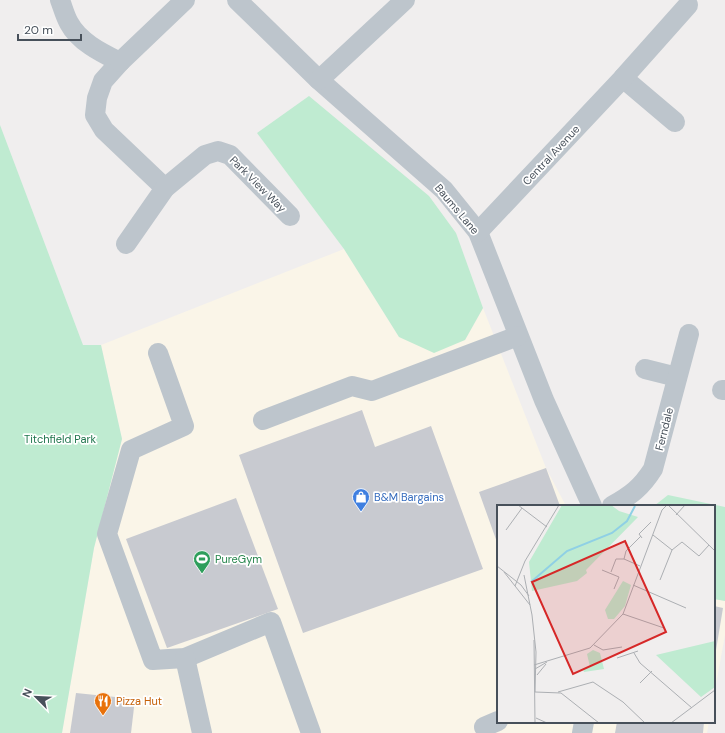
<svg xmlns="http://www.w3.org/2000/svg" width="725" height="733" font-family="'DM Sans',sans-serif">
  <rect width="100%" height="100%" fill="#f0eeee"/>
  <g fill="#faf5e8">
    <polygon points="344,249 399,337 465,340 483,308 546,468 566,506 498,506 498,722 709,722 707,733 62,733 94,548 122,439 101,345"/>
    <polygon points="714,599 725,601 725,635 714,695"/>
  </g>
  <g fill="#bfebd1">
    <polygon points="309,96 429,196 456,233 483,308 465,340 434,353 399,337 344,249 257,133"/>
    <polygon points="0,125 83,345 101,345 122,439 94,548 62,733 0,733"/>
    <polygon points="668,495 725,507 725,601 714,599 714,506 654,506"/>
  </g>
  <g fill="#c8cad0">
    <polygon points="362,410 375,447 431,426 483,569 303,633 239,455"/>
    <polygon points="546,468 560,506 498,506 498,545 479,492"/>
    <polygon points="236,498 278,609 167,648 126,539"/>
    <polygon points="714,606 723,608 715,656 714,656"/>
    <polygon points="76,693 135,699 131,733 70,733"/>
    <polygon points="617,722 704,722 703,733 615,733"/>
  </g>
  <g fill="none" stroke-linecap="round" stroke-linejoin="round">
    <g stroke="#bdc5cc" stroke-width="20">
      <path d="M60,0C63,8 65,16 69,23C79,42 102,53 120,62L103,81L97,98L95,115L104,130L165,188"/>
      <polyline points="237,0 319,80 444,190 478,232 544,400 592,506"/>
      <polyline points="120,62 185,0"/>
      <polyline points="623,78 675,122"/>
      <polyline points="319,80 405,0"/>
      <polyline points="478,232 623,78 688,5"/>
      <polyline points="126,244 165,188 205,155 218,151 230,155 290,216"/>
      <polyline points="158,353 184,426 131,450 107,534 153,660 185,658 271,622 311,733"/>
      <polyline points="645,369 677,377"/>
      <polyline points="722,390 725,390"/>
      <polyline points="263,420 352,386 372,391 518,336"/>
      <path d="M612,506C631,495 641,488 653,469L689,334"/>
      <polyline points="185,658 202,733"/>
      <polyline points="484,727 498,721"/>
      <polyline points="582,733 584,722"/>
    </g>
  </g>
  <defs>
    <g id="shop-pin" transform="scale(0.9)"><path d="M0 17L-7.5 6A9.5 9.5 0 1 1 7.5 6Z" fill="#3f7fe0" stroke="#fff"/><path d="M-5-2.5h2.3a2.7 3.5 0 0 1 5.4 0H5L5.5 6h-11ZM-1.5-2.5h3a1.5 2.3 0 0 0-3 0Z" fill="#fff"/></g>
    <g id="stadium-pin" transform="scale(0.9)"><path d="M0 17L-7.5 6A9.5 9.5 0 1 1 7.5 6Z" fill="#2e9e5b" stroke="#fff"/><path d="M0-5a6.5 5 0 1 0 0 10a6.5 5 0 1 0 0-10ZM-3.5-1.8h7v3.6h-7Z" fill="#fff"/></g>
    <g id="restaurant-pin" transform="scale(0.9)"><path d="M0 17L-7.5 6A9.5 9.5 0 1 1 7.5 6Z" fill="#e8710a" stroke="#fff"/><path d="M-5-6h1v4h1v-4h1v4h1v-4h1v5L-1.5 .5V6h-2V.5L-5-1ZM5-6V6H3V1.5H1.5Q1.5-4 5-6Z" fill="#fff"/></g>
  </defs>
  <g fill-rule="evenodd">
    <use href="#shop-pin" x="361" y="497"/>
    <use href="#stadium-pin" x="202" y="559"/>
    <use href="#restaurant-pin" x="103" y="701"/>
  </g>
  <g text-anchor="middle" stroke-width="3.5" stroke-linejoin="round" paint-order="stroke">
    <g font-size="11" fill="#47505a" stroke="#fff">
      <text transform="translate(551 155) rotate(-47)" y="4">Central Avenue</text>
      <text transform="translate(258 184) rotate(45)" y="4">Park View Way</text>
      <text transform="translate(457 209) rotate(50)" y="4">Baums Lane</text>
      <text transform="translate(664 429) rotate(-76)" y="4">Ferndale</text>
    </g>
    <g font-size="11" fill="#1e754c" stroke="#fff">
      <text x="60" y="443">Titchfield Park</text>
    </g>
    <g font-size="11" fill="#366cbe" stroke="#fff" text-anchor="start">
      <text x="374" y="501">B&amp;M Bargains</text>
    </g>
    <g font-size="11" fill="#27864d" stroke="#fff" text-anchor="start">
      <text x="215" y="563">PureGym</text>
    </g>
    <g font-size="11" fill="#c56008" stroke="#fff" text-anchor="start">
      <text x="116" y="705">Pizza Hut</text>
    </g>
  </g>
  <g transform="translate(497 505)">
    <rect width="218" height="218" fill="#f0eeee"/>
    <path d="M65,0H114L122,6L141,12L89,65L90,68L80,76L35,86L32,57ZM126,76L134,80L128,101L117,114H111L108,105ZM218,136V182L204,192L159,150ZM96,145L103,148L107,164L87,167L86,164L93,162L90,149Z" fill="#bfebd1"/>
    <path fill="none" stroke="#8fd0e5" stroke-width="2" d="M34,77L70,46L115,28L130,16L138,1"/>
    <path fill="none" stroke="#acafb3" stroke-width="1" d="M21,0L50,22M171,0L218,46M179,10L188,0M9,25L25,3M156,30L175,45M145,33L142,29L154,17M175,45L185,37L202,51L212,40M127,54L143,61M0,61L24,80L32,91M105,65L122,72L117,84M7,67L33,100L35,110L39,147L38,187M114,67L119,54H127L129,46L144,31M27,70L33,100M163,75L175,45M136,80L189,103M18,81L28,56L62,0M126,109L167,123M37,135L38,218M97,140L106,145L125,142M137,148L143,158L195,203M120,153L141,146M37,160L93,143L126,109L165,5L170,0M38,164L50,157M40,170L49,159M143,178L155,166M38,187L64,188L102,218M61,187L96,177L126,197L148,218M39,213L50,218M174,218L218,185"/>
    <path fill="#d62828" fill-opacity="0.15" stroke="#d62828" stroke-width="2" d="M128,36L169,127L76,169L35,77Z"/>
    <rect width="218" height="218" fill="none" stroke="#47505a" stroke-width="2"/>
  </g>
  <g transform="translate(36 697) rotate(294)" stroke="#ffffff" stroke-width="3" paint-order="stroke">
  <path d="M0-3L7 15L0 10L-7 15Z" fill="#47505a"/>
  <text y="-6" font-size="11" font-weight="bold" text-anchor="middle" fill="#47505a">N</text>
  </g>
  <path d="M18 34v6h63v-6" fill="none" stroke="#47505a" stroke-width="2"/>
  <text x="24" y="34" font-size="12" fill="#47505a" stroke="#ffffff" stroke-width="3" paint-order="stroke">20 m</text>
</svg>
